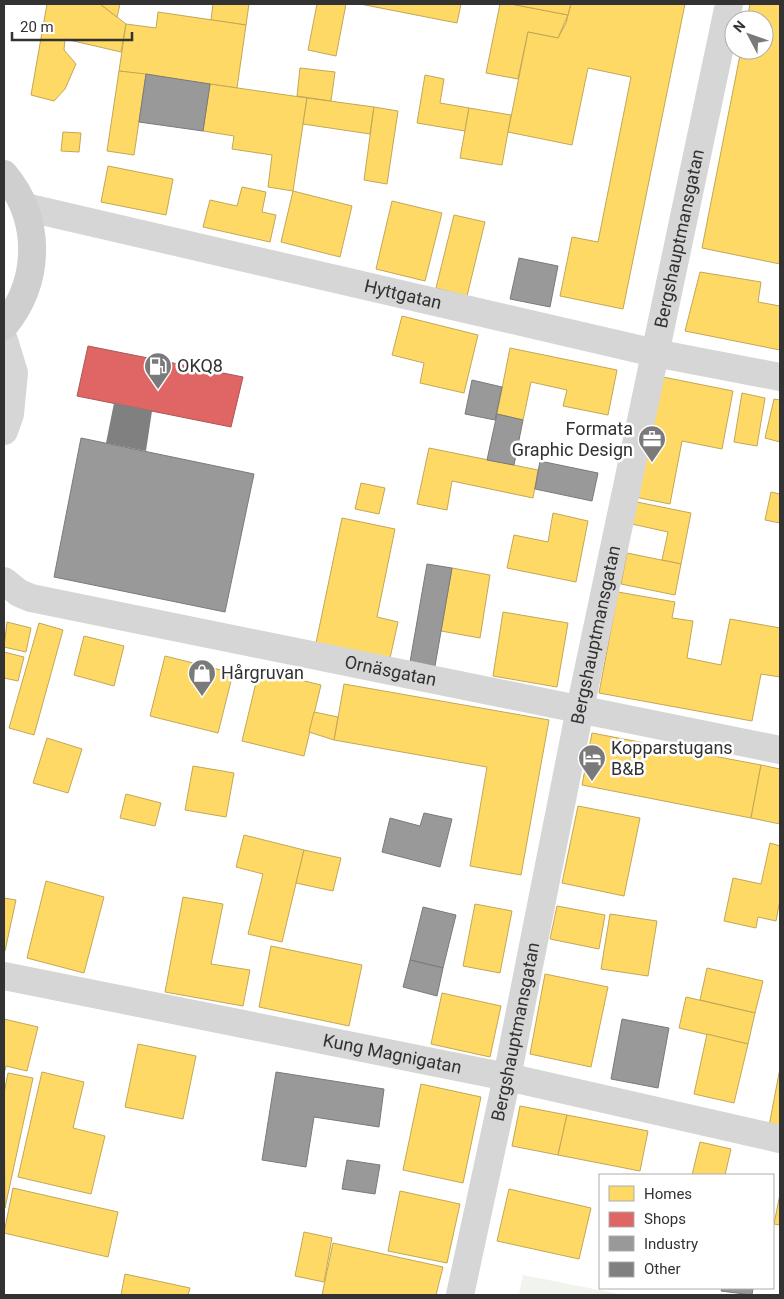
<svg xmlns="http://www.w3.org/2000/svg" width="784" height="1299" font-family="Roboto,sans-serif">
  <rect width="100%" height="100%" fill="#fff"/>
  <polygon fill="#f1f3ed" points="523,1275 624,1295 519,1295"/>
  <g fill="#ffd966" stroke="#c2a756">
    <polygon points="47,4 100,4 126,24 121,52 65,39 64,50 76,64 65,89 54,101 31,95"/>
    <polygon points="100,4 120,4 117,17"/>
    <polygon points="213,4 249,4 246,25 211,20"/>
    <polygon points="317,4 346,4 336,56 308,50"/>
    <polygon points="360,4 461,4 457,23"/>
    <polygon points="500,4 511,4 568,15 558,38 528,32 518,79 486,73"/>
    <polygon points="511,4 571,4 568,15"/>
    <polygon points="571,4 685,4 623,309 560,296 572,237 598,242 631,77 588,68 572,145 508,132 528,32 558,38 566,23"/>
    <polygon points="750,4 780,4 780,264 702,248 741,50 764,50 764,20 747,20"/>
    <polygon points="158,12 246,25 237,88 119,71 126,24 156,28"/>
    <polygon points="300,68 335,72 331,101 297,96"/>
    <polygon points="119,71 146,74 134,155 107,151"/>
    <polygon points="425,75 444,79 440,103 469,108 465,131 417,123"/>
    <polygon points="210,84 307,98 293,191 268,187 272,155 232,149 234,136 203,131"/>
    <polygon points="307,98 374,107 370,134 303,124"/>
    <polygon points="374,107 398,111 387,184 364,180"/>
    <polygon points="469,108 511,115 502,165 460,158"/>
    <polygon points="63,132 81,133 79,152 61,151"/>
    <polygon points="108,166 173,179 166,215 101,202"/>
    <polygon points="242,187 266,192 262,212 276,215 270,242 203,227 210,200 237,206"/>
    <polygon points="293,191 352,206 340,257 281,242"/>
    <polygon points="392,201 442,213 425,281 376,269"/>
    <polygon points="454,215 485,222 467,296 436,288"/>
    <polygon points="700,272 761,282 758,302 780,306 780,350 685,331"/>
    <polygon points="402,316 478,335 464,393 420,383 424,363 392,355"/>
    <polygon points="510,348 617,370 608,415 563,406 567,390 531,382 523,420 497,414"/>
    <polygon points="658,376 733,391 722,449 682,441 670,504 635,497"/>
    <polygon points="742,393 765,398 757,446 734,442"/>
    <polygon points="774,399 780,400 780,442 765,438"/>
    <polygon points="429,448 538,470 533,498 452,481 447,510 417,504"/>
    <polygon points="361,483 385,488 379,514 355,509"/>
    <polygon points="771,492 780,494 780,523 765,520"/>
    <polygon points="637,502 691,513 681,564 662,560 668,532 632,524"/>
    <polygon points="553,513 588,521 576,582 507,568 514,535 548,542"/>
    <polygon points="342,518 395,529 377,617 398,622 390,658 316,643"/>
    <polygon points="627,553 681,564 675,595 621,584"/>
    <polygon points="452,568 490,575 480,638 441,631"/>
    <polygon points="618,592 675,602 672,618 693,621 687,658 721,665 730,619 780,628 780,677 761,674 752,721 599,693"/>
    <polygon points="503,612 568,623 557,687 493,676"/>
    <polygon points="7,622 31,628 26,652 4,647"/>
    <polygon points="39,623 63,630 34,735 9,728"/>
    <polygon points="84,636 124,646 114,686 74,675"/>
    <polygon points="4,652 24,657 18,681 4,678"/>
    <polygon points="165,656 233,673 218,733 150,716"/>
    <polygon points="259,670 321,685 304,756 242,741"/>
    <polygon points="344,684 549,720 521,875 470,866 487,767 334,740"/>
    <polygon points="314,712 338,717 334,740 309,732"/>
    <polygon points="592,733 761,765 751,818 582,785"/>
    <polygon points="47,738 82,749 68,793 33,783"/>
    <polygon points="761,765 780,769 780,824 751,818"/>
    <polygon points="193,766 234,773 226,817 185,810"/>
    <polygon points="126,794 161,803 155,826 120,818"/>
    <polygon points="578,806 640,818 624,896 562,883"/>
    <polygon points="244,835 304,850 282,942 248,934 263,874 236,867"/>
    <polygon points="770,843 780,846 780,900 776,921 758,917 756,928 724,921 733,878 761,884"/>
    <polygon points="304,850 341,858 333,891 296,883"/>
    <polygon points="46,881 104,897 84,973 27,958"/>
    <polygon points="183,897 223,904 211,964 250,970 243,1006 165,992"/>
    <polygon points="4,898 16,900 5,951 4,950"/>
    <polygon points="475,904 512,911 500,973 463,966"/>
    <polygon points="557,906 605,915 599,949 550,939"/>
    <polygon points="610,914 657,921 648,976 601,969"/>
    <polygon points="271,946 362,965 349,1026 259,1007"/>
    <polygon points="707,968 763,981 755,1013 700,1000"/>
    <polygon points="545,974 608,987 591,1067 530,1054"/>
    <polygon points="442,993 501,1006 490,1057 431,1044"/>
    <polygon points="686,997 755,1013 748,1044 679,1028"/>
    <polygon points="4,1019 38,1027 27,1071 6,1066 4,1074"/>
    <polygon points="707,1034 748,1044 734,1103 694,1094"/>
    <polygon points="138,1044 196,1056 183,1119 125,1107"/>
    <polygon points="780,1068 780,1128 769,1126"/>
    <polygon points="42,1072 84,1082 73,1128 105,1136 91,1194 18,1177"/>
    <polygon points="8,1073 33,1078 5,1208 4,1093"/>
    <polygon points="421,1084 481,1097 463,1183 403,1170"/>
    <polygon points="520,1106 567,1115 558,1155 512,1146"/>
    <polygon points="567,1115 648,1131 640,1171 558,1155"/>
    <polygon points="700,1142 731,1149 725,1175 692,1175"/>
    <polygon points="13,1188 118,1212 108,1257 4,1233"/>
    <polygon points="509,1189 591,1208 579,1259 497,1241"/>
    <polygon points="400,1191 460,1204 447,1263 388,1251"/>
    <polygon points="780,1194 780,1225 774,1224"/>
    <polygon points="304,1232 332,1238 324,1282 295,1276"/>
    <polygon points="333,1243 443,1267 436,1295 322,1295"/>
    <polygon points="125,1274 190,1288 188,1295 121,1295"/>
  </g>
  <polygon fill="#e06666" stroke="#ac5656" points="88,346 243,377 231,427 77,396"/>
  <g fill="#999" stroke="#7a7a7a">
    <polygon points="146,74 210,84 203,131 139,122"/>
    <polygon points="519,258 558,266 550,307 510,299"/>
    <polygon points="472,380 502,387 495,420 465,414"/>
    <polygon points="497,414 523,420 514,465 487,460"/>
    <polygon points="81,438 254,474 225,612 54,577"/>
    <polygon points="540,461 598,473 592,501 535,489"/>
    <polygon points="427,564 452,568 435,666 410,662"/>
    <polygon points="424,813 452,819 440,867 382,852 390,818 420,826"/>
    <polygon points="423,907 456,915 443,968 410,960"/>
    <polygon points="410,960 443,968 437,996 403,987"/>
    <polygon points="622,1019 669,1028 658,1088 611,1079"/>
    <polygon points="276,1072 384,1089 379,1127 314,1117 306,1167 262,1160"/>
    <polygon points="347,1160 380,1165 375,1194 342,1189"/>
    <polygon points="722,1288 753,1288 752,1295 721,1291"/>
  </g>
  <polygon fill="#808080" points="114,403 152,411 146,451 106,443"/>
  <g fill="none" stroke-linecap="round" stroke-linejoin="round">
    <g stroke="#d6d6d6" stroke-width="28">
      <path id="s1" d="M25,207L655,353L780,377"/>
      <polyline points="4,340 14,373 10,414 4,431"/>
      <path id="s2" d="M4,581L19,593L31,598L780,750"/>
      <path id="s3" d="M4,976L507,1077L780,1139"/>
      <path id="s4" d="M460,1295L507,1077L580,709L729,4"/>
    </g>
    <path stroke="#cfcfcf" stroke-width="28" d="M4,174C42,219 41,281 4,326"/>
  </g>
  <defs>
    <g id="fuel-pin" transform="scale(1.4375)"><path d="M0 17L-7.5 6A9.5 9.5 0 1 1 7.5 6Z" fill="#7a7a7a" stroke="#fff"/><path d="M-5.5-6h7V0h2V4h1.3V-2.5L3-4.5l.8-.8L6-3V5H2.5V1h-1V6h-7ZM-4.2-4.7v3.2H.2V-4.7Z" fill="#fff"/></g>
    <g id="office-pin" transform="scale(1.4375)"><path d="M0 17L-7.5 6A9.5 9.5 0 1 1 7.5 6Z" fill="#7a7a7a" stroke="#fff"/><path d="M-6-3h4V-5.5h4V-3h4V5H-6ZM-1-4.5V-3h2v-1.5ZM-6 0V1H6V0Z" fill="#fff"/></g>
    <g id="shop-pin" transform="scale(1.4375)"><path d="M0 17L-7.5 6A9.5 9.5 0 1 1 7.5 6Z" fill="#7a7a7a" stroke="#fff"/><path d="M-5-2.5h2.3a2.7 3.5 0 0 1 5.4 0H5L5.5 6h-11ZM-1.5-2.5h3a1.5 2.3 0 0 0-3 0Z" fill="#fff"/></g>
    <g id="hotel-pin" transform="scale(1.4375)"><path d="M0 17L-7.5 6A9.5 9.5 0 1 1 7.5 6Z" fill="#7a7a7a" stroke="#fff"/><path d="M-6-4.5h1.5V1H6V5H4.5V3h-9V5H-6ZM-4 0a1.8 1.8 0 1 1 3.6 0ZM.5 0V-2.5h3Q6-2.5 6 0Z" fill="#fff"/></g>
  </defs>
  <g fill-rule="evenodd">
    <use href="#fuel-pin" x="158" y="366"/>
    <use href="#office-pin" x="652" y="439"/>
    <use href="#shop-pin" x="202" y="673"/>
    <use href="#hotel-pin" x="592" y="758"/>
  </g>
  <g text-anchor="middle" stroke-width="5" stroke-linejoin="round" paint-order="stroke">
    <g font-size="18" fill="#323232" stroke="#fff">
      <text dy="6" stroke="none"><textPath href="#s4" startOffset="1079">Bergshauptmansgatan</textPath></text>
      <text dy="6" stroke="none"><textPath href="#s1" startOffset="388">Hyttgatan</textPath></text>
      <text dy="6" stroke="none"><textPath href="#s4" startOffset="674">Bergshauptmansgatan</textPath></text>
      <text dy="6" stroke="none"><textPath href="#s2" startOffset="399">Ornäsgatan</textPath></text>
      <text dy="6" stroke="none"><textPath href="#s4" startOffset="269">Bergshauptmansgatan</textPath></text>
      <text dy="6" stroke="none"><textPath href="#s3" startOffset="396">Kung Magnigatan</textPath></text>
    </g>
    <g font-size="18" fill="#323232" stroke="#fff" text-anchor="start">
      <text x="177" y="372">OKQ8</text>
      <text x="633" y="435" text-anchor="end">Formata<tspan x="633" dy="21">Graphic Design</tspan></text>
      <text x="221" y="679">Hårgruvan</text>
      <text x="611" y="754">Kopparstugans<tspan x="611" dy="21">B&amp;B</tspan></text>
    </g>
  </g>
  <rect width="784" height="1299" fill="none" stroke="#323232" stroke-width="10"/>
  <rect x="599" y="1174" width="175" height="115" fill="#ffffff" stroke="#adadad"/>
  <rect x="609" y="1186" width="25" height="15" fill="#ffd966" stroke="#adadad"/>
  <text x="644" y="1199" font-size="15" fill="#323232">Homes</text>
  <rect x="609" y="1212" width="25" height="15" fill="#e06666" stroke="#adadad"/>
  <text x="644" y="1224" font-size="15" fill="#323232">Shops</text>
  <rect x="609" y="1236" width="25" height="15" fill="#999999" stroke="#adadad"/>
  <text x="644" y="1249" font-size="15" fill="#323232">Industry</text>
  <rect x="609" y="1262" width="25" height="15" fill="#808080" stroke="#adadad"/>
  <text x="644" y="1274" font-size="15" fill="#323232">Other</text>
  <g transform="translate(749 35) rotate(311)"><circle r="24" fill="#ffffff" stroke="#adadad"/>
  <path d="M0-4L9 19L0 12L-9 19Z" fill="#7a7a7a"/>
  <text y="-8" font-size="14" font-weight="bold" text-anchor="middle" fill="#323232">N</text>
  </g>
  <path d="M12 32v8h120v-8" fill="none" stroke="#323232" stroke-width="2.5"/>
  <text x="20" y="32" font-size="15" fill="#323232" stroke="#ffffff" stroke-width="4" paint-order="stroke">20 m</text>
</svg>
